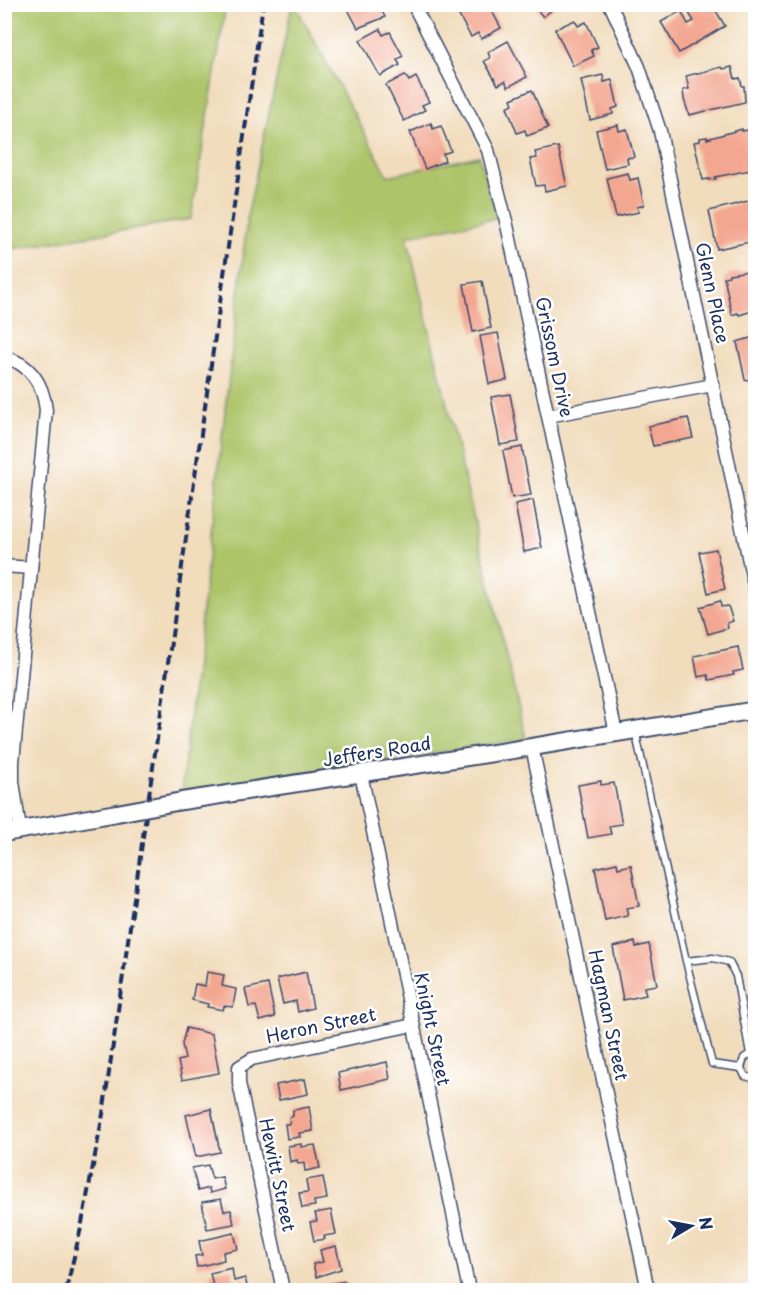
<svg xmlns="http://www.w3.org/2000/svg" width="760" height="1295" font-family="'Playpen Sans',sans-serif">
  <rect width="100%" height="100%" fill="#fff"/>
  <filter id="ink" filterUnits="userSpaceOnUse"><feTurbulence type="fractalNoise" baseFrequency=".0167" numOctaves="2"/><feDisplacementMap in="SourceGraphic" scale="12" xChannelSelector="R" yChannelSelector="G"/><feConvolveMatrix kernelMatrix="1 2 1 2 8 2 1 2 1" color-interpolation-filters="sRGB"/></filter>
  <filter id="wash" filterUnits="userSpaceOnUse"><feTurbulence type="fractalNoise" baseFrequency=".008" numOctaves="4" result="noise"/><feDisplacementMap in="SourceGraphic" scale="24" xChannelSelector="R" yChannelSelector="G"/><feGaussianBlur stdDeviation="1.35" result="paint"/><feColorMatrix in="noise" values="0 0 0 0 0 0 0 0 0 0 0 0 0 0 0 0 0 1.4 0 .05"/><feComposite in="paint" operator="in"/></filter>
  <g filter="url(#wash)">
    <rect width="100%" height="100%" fill="#f1dcbc"/>
    <g fill="#adc469" stroke="#647a64" stroke-width="1.5">
      <polygon points="5,4 226,5 191,219 5,250"/>
      <polygon points="292,5 295,5 388,176 479,156 497,218 407,236 526,739 181,792 248,212"/>
    </g>
    <g id="blocks">
      <g fill="#f3a690">
        <polygon points="345,4 378,4 385,17 358,28"/>
        <polygon points="461,4 488,4 501,28 481,39 478,33 471,37 457,12 464,9"/>
        <polygon points="533,4 559,4 543,17"/>
        <polygon points="690,4 712,4 725,26 679,53 661,22 681,11 688,24 694,21 685,7"/>
        <polygon points="575,20 578,26 586,22 598,47 591,50 594,56 573,66 555,29"/>
        <polygon points="380,29 383,35 390,32 403,56 397,60 400,65 380,76 360,40"/>
        <polygon points="508,41 527,77 508,87 505,81 498,85 484,61 490,58 488,52"/>
        <polygon points="722,67 723,69 732,67 735,79 740,78 742,86 744,86 745,102 689,115 684,99 683,90 689,89 686,76"/>
        <polygon points="405,75 409,81 416,77 429,102 422,105 425,110 404,121 386,85"/>
        <polygon points="603,75 604,82 612,80 618,107 612,109 613,114 590,120 581,80"/>
        <polygon points="532,90 548,128 527,136 525,130 517,133 507,107 513,104 511,99"/>
        <polygon points="431,123 433,129 441,126 451,151 443,154 445,161 425,169 410,132"/>
        <polygon points="618,125 619,131 627,129 634,157 627,158 628,164 605,169 596,130"/>
        <polygon points="742,129 742,131 748,130 756,169 715,177 716,179 709,180 709,179 703,180 694,142 700,141 700,138 707,137 707,139"/>
        <polygon points="558,147 567,186 545,191 544,185 536,186 530,159 537,158 535,152"/>
        <polygon points="628,173 630,180 638,178 644,205 637,207 639,212 616,217 607,178"/>
        <polygon points="752,200 752,202 756,201 756,246 754,241 717,249 709,211"/>
        <polygon points="756,270 756,310 739,315 738,313 732,315 724,277 729,276 729,274"/>
        <polygon points="482,281 491,328 473,332 464,284"/>
        <polygon points="498,333 507,380 489,384 480,336"/>
        <polygon points="750,338 756,339 756,380 752,380 752,379 745,380 737,342"/>
        <polygon points="510,394 519,442 500,445 491,397"/>
        <polygon points="688,418 693,438 653,446 648,426"/>
        <polygon points="522,447 531,495 512,498 503,451"/>
        <polygon points="533,500 542,548 524,552 515,504"/>
        <polygon points="716,549 725,589 708,593 699,552"/>
        <polygon points="720,601 721,607 728,606 733,621 727,623 728,628 708,634 700,607"/>
        <polygon points="738,647 743,670 733,672 734,675 709,680 708,675 698,677 694,656"/>
        <polygon points="601,781 601,785 614,783 622,824 609,826 611,834 588,838 578,785"/>
        <polygon points="617,863 618,868 631,865 639,906 626,908 628,916 605,921 595,868"/>
        <polygon points="635,942 636,947 649,944 657,985 644,987 646,995 623,1000 613,947"/>
        <polygon points="207,972 224,975 222,986 236,989 233,1007 224,1006 223,1010 207,1007 208,1004 192,1000 195,984 205,986"/>
        <polygon points="306,972 313,1008 298,1012 296,1001 283,1004 277,979"/>
        <polygon points="268,984 275,1017 260,1021 256,1006 249,1007 245,989"/>
        <polygon points="186,1028 212,1034 219,1073 182,1080 178,1061 185,1059 182,1044"/>
        <polygon points="387,1062 390,1079 341,1090 338,1073"/>
        <polygon points="305,1079 308,1094 279,1100 276,1085"/>
        <polygon points="309,1107 313,1131 299,1133 300,1137 287,1139 285,1124 290,1124 289,1118 293,1116 293,1110"/>
        <polygon points="211,1109 220,1152 196,1157 186,1115"/>
        <polygon points="301,1144 301,1147 315,1145 320,1168 305,1171 304,1163 298,1164 297,1160 290,1162 288,1146"/>
        <polygon points="208,1165 212,1179 222,1177 225,1189 210,1193 209,1188 198,1191 192,1168"/>
        <polygon points="323,1177 327,1199 314,1201 315,1206 302,1208 299,1193 308,1192 306,1180"/>
        <polygon points="221,1199 224,1211 231,1210 234,1224 207,1229 202,1202"/>
        <polygon points="331,1210 336,1234 324,1236 325,1239 314,1241 310,1222 317,1221 315,1213"/>
        <polygon points="234,1233 238,1249 223,1252 224,1260 197,1267 195,1256 202,1255 199,1241"/>
        <polygon points="336,1246 341,1269 316,1277 313,1264 323,1262 320,1250"/>
        <polygon points="232,1268 234,1281 245,1278 248,1290 214,1290 210,1273"/>
        <polygon points="345,1281 347,1290 328,1290 327,1284"/>
      </g>
    </g>
  </g>
  <g filter="url(#ink)">
    <use href="#blocks" fill-opacity="0" stroke="#3b496c" stroke-width="1.5"/>
    <g fill="none" stroke-linecap="round" stroke-linejoin="round">
      <g stroke="#3b496c" stroke-width="9">
        <g id="lane">
          <polyline points="635,730 686,961 712,1064 741,1068 744,1058 750,1054 736,976 729,962 713,958 686,961"/>
          <polyline points="741,1068 745,1076 756,1079"/>
        </g>
      </g>
      <g stroke="#3b496c" stroke-width="15">
        <g id="street">
          <polyline points="413,4 488,150 507,225 616,733"/>
          <polyline points="610,4 639,67 660,131 756,595"/>
          <path d="M4,357C31,364 43,384 46,410L13,762V781L20,830"/>
          <polyline points="548,416 713,385"/>
          <polyline points="4,566 31,568"/>
          <polyline points="532,747 648,1290"/>
          <polyline points="361,774 469,1290"/>
          <polyline points="283,1290 239,1083 239,1067 252,1059 413,1025"/>
        </g>
      </g>
      <g stroke="#3b496c" stroke-width="20">
        <g id="secondary">
          <polyline points="182,801 532,747 756,710"/>
          <polyline points="4,833 117,813"/>
        </g>
      </g>
      <use href="#lane" stroke="#fff" stroke-width="6"/>
      <use href="#street" stroke="#fff" stroke-width="12"/>
      <use href="#secondary" stroke="#fff" stroke-width="16"/>
      <polyline stroke="#1b2f5e" stroke-width="4" stroke-dasharray="9 4.5" stroke-linecap="butt" points="66,1290 81,1228 103,1114 263,4"/>
      <g stroke="#3b496c" stroke-width="20" stroke-linecap="butt">
        <polyline id="secondary-bridge" points="117,813 182,801"/>
      </g>
      <use href="#secondary-bridge" stroke="#fff" stroke-width="16"/>
    </g>
  </g>
  <g text-anchor="middle" stroke-width="5" stroke-linejoin="round" paint-order="stroke">
    <g font-size="18" fill="#1b2f5e" stroke="#fff">
      <text transform="translate(712 293) rotate(78)" y="6">Glenn Place</text>
      <text transform="translate(554 357) rotate(78)" y="6">Grissom Drive</text>
      <text transform="translate(377 752) rotate(-9)" y="6">Jeffers Road</text>
      <text transform="translate(608 1015) rotate(78)" y="6">Hagman Street</text>
      <text transform="translate(321 1026) rotate(-12)" y="6">Heron Street</text>
      <text transform="translate(432 1029) rotate(78)" y="6">Knight Street</text>
      <text transform="translate(277 1175) rotate(78)" y="6">Hewitt Street</text>
    </g>
  </g>
  <rect width="760" height="1295" fill="none" stroke="#fff" stroke-width="24"/>
  <g transform="translate(691 1226) rotate(80)" stroke="#ffffff" stroke-width="4.5" paint-order="stroke">
  <path d="M0-4.5L10 22L0 15L-10 22Z" fill="#1b2f5e"/>
  <text y="-9" font-size="16" font-weight="bold" text-anchor="middle" fill="#1b2f5e">N</text>
  </g>
</svg>
